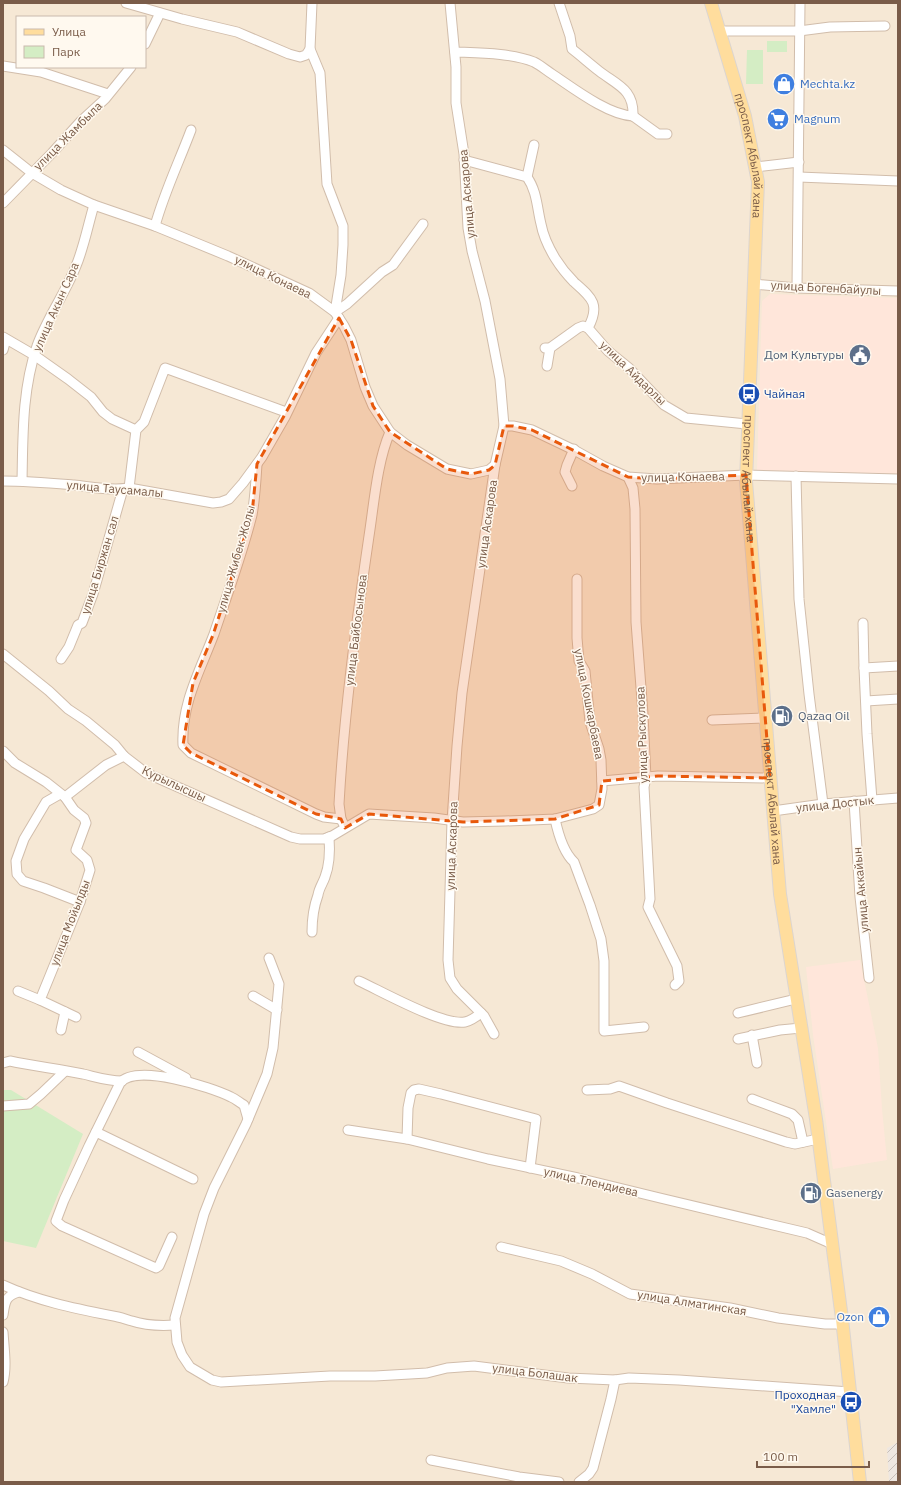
<svg xmlns="http://www.w3.org/2000/svg" width="901" height="1485" font-family="'IBM Plex Sans',sans-serif">
  <defs>
    <pattern id="industrial-furrows" width="10" height="10" patternUnits="userSpaceOnUse"><rect width="10" height="10" fill="#eee7e1"/><path d="M-1 1l2-2M0 10L10 0M9 11l2-2" fill="none" stroke="#c6beb8"/></pattern>
  </defs>
  <rect width="100%" height="100%" fill="#fef5e7"/>
  <path fill="#f6e8d5" fill-rule="evenodd" d="M3,3H898V1482H3ZM17,17H145V67H17Z"/>
  <g fill="#ffe6da">
    <polygon points="770,294 898,298 898,475 757,471 762,301"/>
    <polygon points="860,960 878,1048 882,1109 887,1160 833,1169 813,1035 806,967"/>
  </g>
  <polygon fill="url(#industrial-furrows)" points="898,1442 898,1482 889,1482 887,1448"/>
  <g fill="#d4edc4">
    <rect x="767" y="41" width="20" height="11"/>
    <polygon points="747,50 763,50 763,84 746,84"/>
    <polygon points="3,1090 11,1090 83,1134 36,1248 3,1241"/>
  </g>
  <g fill="none" stroke-linecap="round" stroke-linejoin="round">
    <g stroke="#d1bdab" stroke-width="11">
      <g id="minor">
        <polyline points="126,3 182,19 237,32 289,54 300,57 306,55 310,49"/>
        <polyline points="312,3 310,49 320,73 327,184 343,226 343,245 341,275 335,312"/>
        <polyline points="450,3 456,67 456,103 464,154 468,228 472,251 485,301 500,379 504,426 495,465 462,693 457,746 452,821 448,960 450,978 457,989 484,1016 494,1034"/>
        <path d="M559,3L570,36L572,49C581,56 590,64 599,71C617,85 634,89 633,116"/>
        <polyline points="719,31 799,31 830,27 885,26"/>
        <polyline points="145,44 160,13"/>
        <path d="M455,52C479,53 512,53 534,62C540,65 546,70 552,74C573,88 608,115 633,116"/>
        <polyline points="3,66 41,72 108,94"/>
        <polyline points="633,116 658,134 667,134"/>
        <polyline points="3,150 32,173 61,190 94,205 155,226 228,256 309,293 335,312 344,326 351,340 365,387 373,406 390,432 407,445 447,469 471,474 489,470 495,465"/>
        <path d="M464,160L527,177C537,191 537,208 541,224C543,235 549,248 555,258C560,266 567,275 574,282C591,297 601,304 588,328L608,351L629,368L664,405L686,418L747,424"/>
        <polyline points="755,167 799,162"/>
        <polyline points="527,177 534,145"/>
        <polyline points="799,177 898,181"/>
        <polyline points="3,203 52,153 81,121 105,99 131,67"/>
        <path d="M155,226C164,193 179,162 191,130"/>
        <polyline points="754,284 797,288 898,291"/>
        <polyline points="797,288 800,3"/>
        <polyline points="335,312 347,304 382,272 393,265 423,224"/>
        <polyline points="3,337 34,355 68,379 91,397 103,412 112,419 136,430"/>
        <polyline points="545,348 550,348 578,328 583,326 588,328"/>
        <polyline points="3,350 6,339"/>
        <polyline points="547,366 550,348"/>
        <polyline points="504,426 513,426 532,430 576,451 603,466 628,477 657,479 746,475 898,479"/>
        <path d="M257,464C256,481 255,499 252,515C242,555 227,595 214,634C200,671 181,704 183,745L191,753L316,814L324,817L341,819"/>
        <polyline points="796,476 799,599 809,694 823,804"/>
        <polyline points="628,477 633,488 635,509 636,622 643,714 646,778 644,787 650,899 648,907 677,966 679,981 675,985"/>
        <path d="M3,481C27,481 50,483 74,485C92,487 110,491 129,488L213,503L221,502L229,499L243,483L262,457L285,417L316,353L339,318"/>
        <path d="M22,481C23,435 22,390 37,346C47,318 65,294 76,266C84,247 88,225 94,205"/>
        <polyline points="572,486 565,472 567,465 574,449"/>
        <polyline points="129,488 136,430 144,422 165,368 286,412"/>
        <polyline points="863,623 864,668"/>
        <polyline points="3,654 49,691 68,709 86,721 115,745 124,756 146,773 291,837 300,839 324,839 332,836 369,814 434,818 463,822 505,821 555,819 593,809 599,805 602,789 601,760 599,749 590,722 585,671 579,661 577,638 577,579"/>
        <polyline points="61,659 69,647 78,625 82,623 93,594 123,489"/>
        <polyline points="866,701 898,699"/>
        <polyline points="712,720 765,718"/>
        <polyline points="3,751 15,763 46,782 65,797 74,810 84,818 86,823 76,850 87,860 90,870 80,902 40,1000 76,1017"/>
        <polyline points="602,781 658,776 770,778"/>
        <polyline points="60,794 46,802 24,839 16,861 17,874 23,881 44,888 80,902"/>
        <polyline points="65,797 106,765 124,756"/>
        <polyline points="872,800 867,734 864,668 898,666"/>
        <polyline points="854,801 860,897 869,978"/>
        <polyline points="773,811 823,804 898,798"/>
        <path d="M555,819C558,833 563,852 574,862L590,905L601,939L604,961V1031L644,1027"/>
        <path d="M344,825L341,819L339,804C344,714 356,625 369,536C374,504 377,462 390,432"/>
        <path d="M312,932C312,919 314,906 318,895C319,888 323,883 325,877C330,864 330,850 329,837"/>
        <polyline points="269,958 279,984 273,1048 267,1074 246,1124 214,1188 204,1214 175,1318 177,1342 182,1355 190,1367 212,1380 221,1382 330,1376 375,1376 427,1373 447,1368 474,1366 568,1378 615,1380 629,1378 679,1380 850,1392"/>
        <path d="M359,981C381,991 443,1026 465,1022C471,1021 476,1017 481,1013"/>
        <polyline points="18,991 40,1000"/>
        <polyline points="253,996 277,1010"/>
        <polyline points="738,1013 796,999"/>
        <polyline points="61,1030 65,1012"/>
        <polyline points="752,1035 757,1063"/>
        <polyline points="738,1039 780,1030 801,1028"/>
        <polyline points="138,1052 186,1078"/>
        <path d="M3,1063L10,1061C34,1066 58,1069 83,1074C96,1077 108,1081 122,1081"/>
        <polyline points="587,1090 610,1089 619,1086 667,1103 786,1142 795,1144 818,1139"/>
        <polyline points="752,1099 792,1114 798,1120 803,1142"/>
        <polyline points="3,1106 29,1104 41,1094 64,1072"/>
        <polyline points="348,1130 407,1139 488,1159 578,1178 660,1198 807,1233 832,1244"/>
        <polyline points="96,1132 193,1179"/>
        <polyline points="407,1139 408,1108 411,1093 414,1090 419,1089 441,1094 536,1119 530,1168"/>
        <path d="M172,1237L159,1266L156,1268L62,1226L56,1221L64,1200L89,1146L120,1083C136,1063 211,1087 231,1097C236,1099 240,1103 244,1105L248,1119"/>
        <polyline points="501,1247 561,1261 592,1274 630,1294 730,1308 778,1318 825,1324 843,1324"/>
        <path d="M3,1285C40,1302 78,1309 118,1317C123,1318 128,1320 132,1321C147,1326 160,1326 175,1325"/>
        <path d="M3,1315C5,1302 5,1296 19,1292"/>
        <path d="M3,1332C4,1348 7,1367 3,1382"/>
        <polyline points="431,1460 519,1477 559,1482"/>
        <polyline points="579,1482 589,1474 593,1468 611,1399 615,1380"/>
      </g>
    </g>
    <g stroke="#dcd5d0" stroke-width="14">
      <g id="major">
        <path id="s1" d="M711,3L745,116L758,182L746,481L780,894L816,1119L842,1319L860,1482"/>
      </g>
    </g>
    <use href="#minor" stroke="#fff" stroke-width="9"/>
    <use href="#major" stroke="#ffdd9d" stroke-width="12"/>
  </g>
  <path fill="#e8590c" fill-opacity="0.2" stroke="#e8590c" stroke-width="3" stroke-dasharray="8 5" stroke-linejoin="round" d="M339,318L351,340L373,406L390,432L447,469L471,474L489,470L495,465L504,426H513L532,430L628,477L657,479L746,475L770,778L658,776L602,781L599,805L555,819L463,822L369,814L345,828L341,819L316,814L191,753L183,745L193,683L213,635L252,514L257,464Z"/>
  <defs>
    <g id="shop-disc" transform="scale(1.15)"><circle r="9.5" fill="#3f7fe0" stroke="#fff9ef"/><path d="M-5-2.5h2.3a2.7 3.5 0 0 1 5.4 0H5L5.5 6h-11ZM-1.5-2.5h3a1.5 2.3 0 0 0-3 0Z" fill="#fff"/></g>
    <g id="supermarket-disc" transform="scale(1.15)"><circle r="9.5" fill="#3f7fe0" stroke="#fff9ef"/><path d="M-6-5.5h2.5l.6 2H6L4.5 2H-2.5L-4.4-4H-6ZM-1.5 3.2a1.3 1.3 0 1 0 .1 0ZM3 3.2a1.3 1.3 0 1 0 .1 0Z" fill="#fff"/></g>
    <g id="civic-disc" transform="scale(1.15)"><circle r="9.5" fill="#5c6f8a" stroke="#fff9ef"/><path d="M-.6-6.5H3V-4.5H.6V-3L4-1V1h2V6H-6V1h2V-1L-.6-3ZM-1.2 2.5V6h2.4V2.5Z" fill="#fff"/></g>
    <g id="bus-disc" transform="scale(1.15)"><circle r="9.5" fill="#1a4fb4" stroke="#fff9ef"/><path d="M-5-6H5V4H4V6H2V4H-2V6H-4V4H-5ZM-3.5-4V0h7V-4ZM-3.5 1.2v1.5H-2V1.2ZM2 1.2v1.5H3.5V1.2Z" fill="#fff"/></g>
    <g id="fuel-disc" transform="scale(1.15)"><circle r="9.5" fill="#5c6f8a" stroke="#fff9ef"/><path d="M-5.5-6h7V0h2V4h1.3V-2.5L3-4.5l.8-.8L6-3V5H2.5V1h-1V6h-7ZM-4.2-4.7v3.2H.2V-4.7Z" fill="#fff"/></g>
  </defs>
  <g fill-rule="evenodd">
    <use href="#shop-disc" x="784" y="84"/>
    <use href="#supermarket-disc" x="778" y="119"/>
    <use href="#civic-disc" x="860" y="355"/>
    <use href="#bus-disc" x="749" y="394"/>
    <use href="#fuel-disc" x="782" y="716"/>
    <use href="#fuel-disc" x="811" y="1193"/>
    <use href="#shop-disc" x="879" y="1317"/>
    <use href="#bus-disc" x="851" y="1402"/>
  </g>
  <g text-anchor="middle" stroke-width="3" stroke-linejoin="round" paint-order="stroke">
    <g font-size="12" fill="#366cbe" stroke="#fff9ef" text-anchor="start">
      <text x="800" y="88">Mechta.kz</text>
      <text x="794" y="123">Magnum</text>
      <text x="864" y="1321" text-anchor="end">Ozon</text>
    </g>
    <g font-size="12" fill="#7a5c49" stroke="#fff9ef">
      <text transform="translate(68 136) rotate(-45)" y="4">улица Жамбыла</text>
      <text dy="4" stroke="none"><textPath href="#s1" startOffset="158">проспект Абылай хана</textPath></text>
      <text transform="translate(467 194) rotate(-95)" y="4">улица Аскарова</text>
      <text transform="translate(273 277) rotate(26)" y="4">улица Конаева</text>
      <text transform="translate(826 288) rotate(3)" y="4">улица Богенбайулы</text>
      <text transform="translate(56 307) rotate(-66)" y="4">улица Акын Сара</text>
      <text transform="translate(633 373) rotate(44)" y="4">улица Айдарлы</text>
      <text transform="translate(683 477) rotate(-1)" y="4">улица Конаева</text>
      <text dy="4" stroke="none"><textPath href="#s1" startOffset="482">проспект Абылай хана</textPath></text>
      <text transform="translate(115 489) rotate(5)" y="4">улица Таусамалы</text>
      <text transform="translate(487 524) rotate(-82)" y="4">улица Аскарова</text>
      <text transform="translate(236 559) rotate(-74)" y="4">улица Жибек Жолы</text>
      <text transform="translate(100 565) rotate(-73)" y="4">улица Биржан сал</text>
      <text transform="translate(356 630) rotate(-83)" y="4">улица Байбосынова</text>
      <text transform="translate(589 704) rotate(79)" y="4">улица Кошкарбаева</text>
      <text transform="translate(642 735) rotate(-92)" y="4">улица Рыскулова</text>
      <text transform="translate(174 784) rotate(25)" y="4">Курылысшы</text>
      <text dy="4" stroke="none"><textPath href="#s1" startOffset="806">проспект Абылай хана</textPath></text>
      <text transform="translate(835 804) rotate(-6)" y="4">улица Достык</text>
      <text transform="translate(452 846) rotate(-88)" y="4">улица Аскарова</text>
      <text transform="translate(861 890) rotate(-95)" y="4">улица Аккайын</text>
      <text transform="translate(70 923) rotate(-69)" y="4">улица Мойылды</text>
      <text transform="translate(591 1182) rotate(13)" y="4">улица Тлендиева</text>
      <text transform="translate(692 1303) rotate(9)" y="4">улица Алматинская</text>
      <text transform="translate(535 1373) rotate(7)" y="4">улица Болашак</text>
    </g>
    <g font-size="12" fill="#4e5e75" stroke="#fff9ef" text-anchor="start">
      <text x="844" y="359" text-anchor="end">Дом Культуры</text>
      <text x="798" y="720">Qazaq Oil</text>
      <text x="826" y="1197">Gasenergy</text>
    </g>
    <g font-size="12" fill="#164399" stroke="#fff9ef" text-anchor="start">
      <text x="764" y="398">Чайная</text>
      <text x="836" y="1399" text-anchor="end">Проходная<tspan x="836" dy="14">"Хамле"</tspan></text>
    </g>
  </g>
  <rect width="901" height="1485" fill="none" stroke="#7a5c49" stroke-width="8"/>
  <rect x="16" y="16" width="130" height="52" fill="#fff9ef" stroke="#cabaad"/>
  <rect x="24" y="29" width="20" height="6" fill="#ffdd9d" stroke="#cabaad"/>
  <text x="52" y="36" font-size="12" fill="#7a5c49">Улица</text>
  <rect x="24" y="46" width="20" height="12" fill="#d4edc4" stroke="#cabaad"/>
  <text x="52" y="56" font-size="12" fill="#7a5c49">Парк</text>
  <path d="M757 1461v6h112v-6" fill="none" stroke="#7a5c49" stroke-width="2"/>
  <text x="763" y="1461" font-size="12" fill="#7a5c49" stroke="#fff9ef" stroke-width="3" paint-order="stroke">100 m</text>
</svg>
